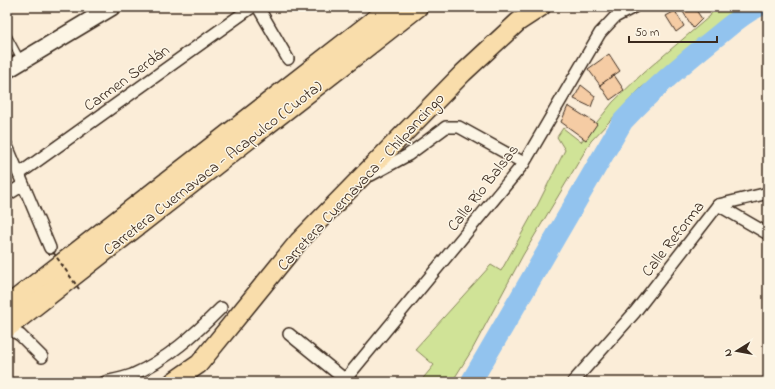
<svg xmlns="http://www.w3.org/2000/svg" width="775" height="389" font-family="'Indie Flower',sans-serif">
  <rect width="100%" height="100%" fill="#fbedd8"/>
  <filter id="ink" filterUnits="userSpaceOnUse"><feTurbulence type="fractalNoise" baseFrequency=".025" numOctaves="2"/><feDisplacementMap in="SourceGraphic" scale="8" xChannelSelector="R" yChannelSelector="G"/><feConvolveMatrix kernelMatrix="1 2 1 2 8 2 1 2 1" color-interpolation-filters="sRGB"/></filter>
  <g filter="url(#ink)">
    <polygon fill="#d0e397" stroke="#86865a" points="714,7 764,7 678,61 641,88 591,141 523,255 472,350 452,382 420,382 434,365 415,349 491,265 501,271 537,206 565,150 557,137 563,128 581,142 613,102 643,73 710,16"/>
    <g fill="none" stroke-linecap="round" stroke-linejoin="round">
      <path stroke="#92c3ee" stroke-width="21" d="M471,382L623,121C653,89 682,64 716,37C730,26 742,14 758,7"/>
    </g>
    <g fill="#f5cca4" stroke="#3b2a1e">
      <polygon points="680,7 694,7 702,19 693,28"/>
      <polygon points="675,11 684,26 676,32 666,16"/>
      <polygon points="609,54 620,71 600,85 588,69"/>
      <polygon points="614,75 624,90 610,100 600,85"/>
      <polygon points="581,85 595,96 591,107 574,99"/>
      <polygon points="568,106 597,124 586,140 561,122"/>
    </g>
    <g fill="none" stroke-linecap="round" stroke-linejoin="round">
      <g stroke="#3b2a1e" stroke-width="8">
        <polyline id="lane" points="7,34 21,60"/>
      </g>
      <g stroke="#3b2a1e" stroke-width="14">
        <g id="street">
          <polyline points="258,7 288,59"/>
          <polyline points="7,146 50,248"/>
          <polyline points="19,174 252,7"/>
          <polyline points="371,175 408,155 446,127 459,127 524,163"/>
          <polyline points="7,195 23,185"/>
          <polyline points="718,205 768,234"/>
          <polyline points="7,328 20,335 42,357"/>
          <polyline points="289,334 348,382"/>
          <path d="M105,382C114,380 124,378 132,375C167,360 195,334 221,308"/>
          <polyline points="343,382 524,163 600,33 615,17 634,7"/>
          <polyline points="573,382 635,312 718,205 768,193"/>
        </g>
      </g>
      <g stroke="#3b2a1e" stroke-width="19">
        <polyline id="secondary" points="7,70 112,7"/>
      </g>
      <g stroke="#3b2a1e" stroke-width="21">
        <polyline id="primary" points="173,382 199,364 299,241 463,73 518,22 541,7"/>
      </g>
      <g stroke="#3b2a1e" stroke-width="23">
        <g id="highway">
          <polyline points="7,307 392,7"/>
          <polyline points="7,327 417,7"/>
        </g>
      </g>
      <use href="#lane" stroke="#fcf5e5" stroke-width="5.5"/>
      <use href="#street" stroke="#fcf5e5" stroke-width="11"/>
      <use href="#secondary" stroke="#fcf5e5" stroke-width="16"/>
      <use href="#primary" stroke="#f9ddab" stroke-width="18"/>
      <use href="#highway" stroke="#f9ddab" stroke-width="20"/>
      <polyline stroke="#3b2a1e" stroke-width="2" stroke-dasharray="4 3" stroke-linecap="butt" points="53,252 79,289"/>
    </g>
  </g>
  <g text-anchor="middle" stroke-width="3" stroke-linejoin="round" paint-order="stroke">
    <g font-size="16" fill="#3b2a1e" stroke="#fcf5e5">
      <text transform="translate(126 77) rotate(-36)" y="6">Carmen Serdán</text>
      <text transform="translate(212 167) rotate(-38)" y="6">Carretera Cuernavaca - Acapulco (Cuota)</text>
      <text transform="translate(360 181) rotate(-47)" y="6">Carretera Cuernavaca - Chilpancingo</text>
      <text transform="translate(482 187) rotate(-52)" y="6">Calle Río Balsas</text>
      <text transform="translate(672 238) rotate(-52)" y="6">Calle Reforma</text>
    </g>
  </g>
  <rect width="775" height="389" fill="none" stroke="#fcf5e5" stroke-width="24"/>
  <rect x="12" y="12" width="751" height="365" fill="none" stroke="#3b2a1e" stroke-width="1.5" filter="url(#ink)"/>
  <g transform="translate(737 351) rotate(259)" stroke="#fcf5e5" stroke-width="3" paint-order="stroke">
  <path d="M0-3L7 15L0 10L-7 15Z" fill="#3b2a1e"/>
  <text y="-6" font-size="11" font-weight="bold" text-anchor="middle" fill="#3b2a1e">N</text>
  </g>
  <path d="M629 36v6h88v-6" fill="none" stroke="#3b2a1e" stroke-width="2"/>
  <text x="635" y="36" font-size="12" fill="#3b2a1e" stroke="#fcf5e5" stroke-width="3" paint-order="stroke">50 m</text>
</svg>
